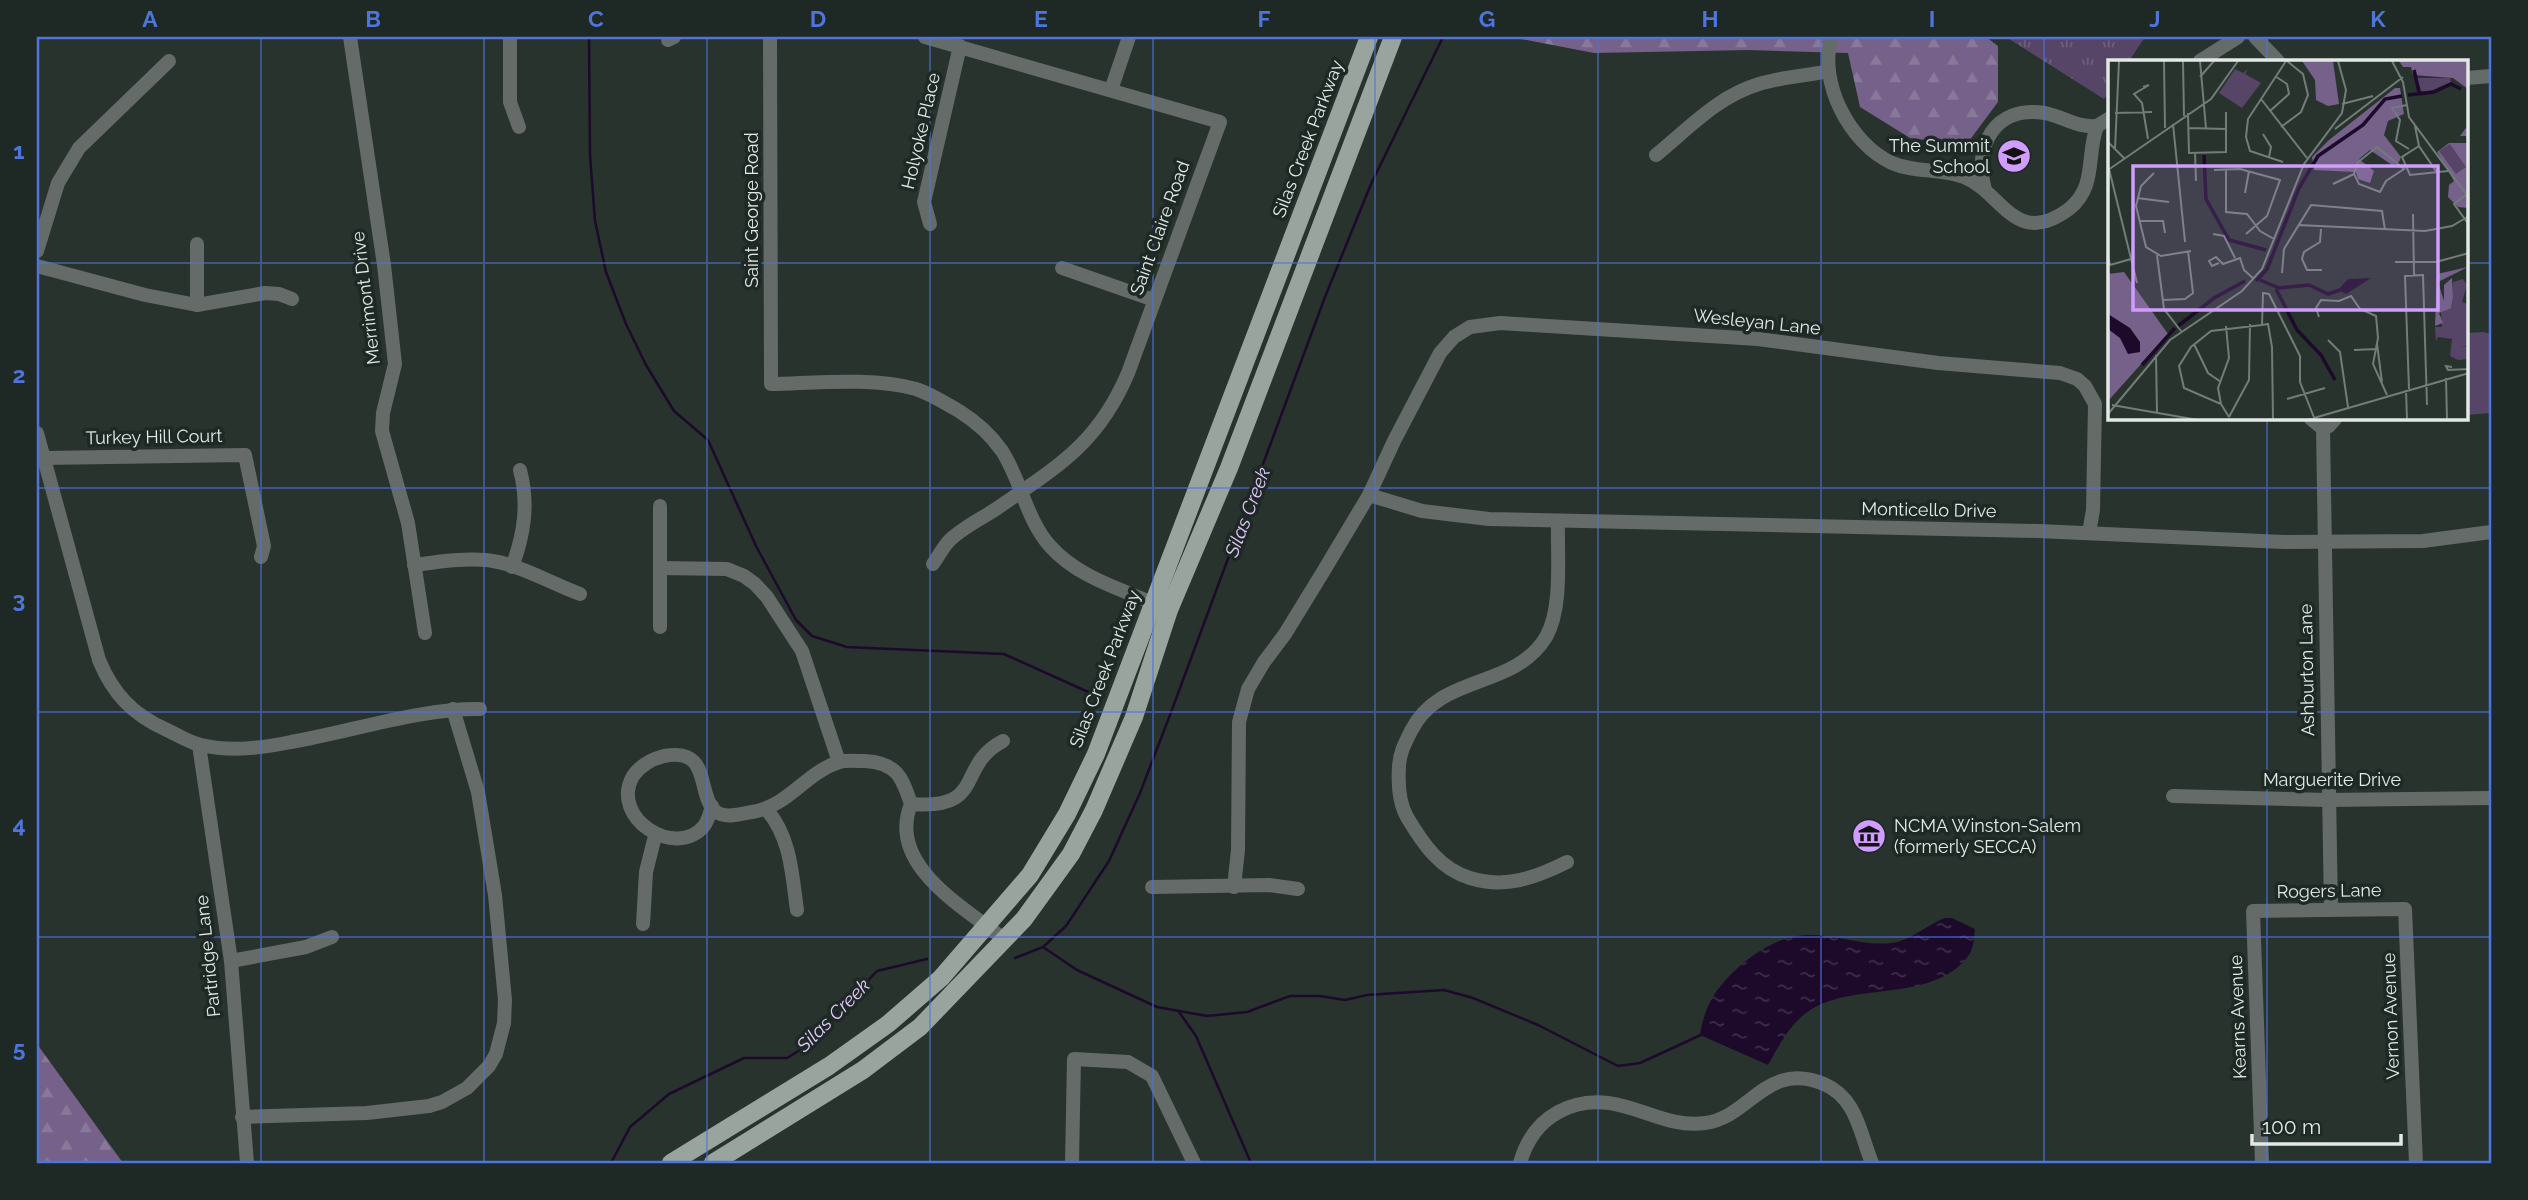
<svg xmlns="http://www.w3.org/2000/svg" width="2528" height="1200" font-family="Raleway,sans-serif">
  <defs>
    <pattern id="forest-firs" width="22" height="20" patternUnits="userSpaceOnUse" patternTransform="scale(1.75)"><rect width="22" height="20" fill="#756189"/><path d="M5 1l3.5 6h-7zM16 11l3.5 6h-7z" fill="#88789a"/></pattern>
    <pattern id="park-tufts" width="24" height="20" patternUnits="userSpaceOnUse" patternTransform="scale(1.75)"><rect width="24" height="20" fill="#574568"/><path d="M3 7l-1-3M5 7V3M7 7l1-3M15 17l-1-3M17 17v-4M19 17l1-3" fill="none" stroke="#6f607e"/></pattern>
    <pattern id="water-ripples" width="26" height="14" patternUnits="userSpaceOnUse" patternTransform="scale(1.75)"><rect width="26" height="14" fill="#1d0a2b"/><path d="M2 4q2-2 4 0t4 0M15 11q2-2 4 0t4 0" fill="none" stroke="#3e2e4a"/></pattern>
  </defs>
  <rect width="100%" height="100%" fill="#28332e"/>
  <polygon fill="#574568" points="2483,332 2491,334 2491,413 2467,415 2467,333"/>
  <g fill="url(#forest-firs)">
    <polygon points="1511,37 1986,37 1998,46 1998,102 1966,145 1910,138 1860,107 1848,53 1749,50 1594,53"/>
    <polygon points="37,1044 123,1163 37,1163"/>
  </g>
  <polygon fill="url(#park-tufts)" points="2006,37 2145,37 2129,61 2110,61 2110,91 2104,99"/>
  <path fill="url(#water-ripples)" d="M1945,918H1952L1975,929C1974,937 1974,948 1969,955C1937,999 1869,985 1824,1003C1795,1014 1782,1040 1768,1065L1700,1035C1702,1021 1706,1008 1714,995C1733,966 1775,933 1811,935C1840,935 1868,948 1897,942C1914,938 1928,924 1945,918Z"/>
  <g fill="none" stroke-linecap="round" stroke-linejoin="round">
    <g stroke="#1d0a2b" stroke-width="2.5">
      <polyline points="589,37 590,155 595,221 606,272 626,324 646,365 674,411 708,440 756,546 796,620 812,636 847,647 1004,654 1097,696"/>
      <polyline points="1043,947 1077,970 1157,1007 1207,1016 1247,1012 1290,996 1320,996 1345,1000 1367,995 1444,990 1473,998 1538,1025 1618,1066 1640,1063 1703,1034"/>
      <polyline points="1015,958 1043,947 1066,926 1109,861 1140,793 1170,715 1325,297 1371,184 1443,37"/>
      <polyline points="1179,1012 1196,1036 1251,1163"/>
      <polyline points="611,1163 630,1127 669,1094 744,1058 787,1058 805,1047 877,971 927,959"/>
    </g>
    <g stroke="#656b68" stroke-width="14">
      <polyline points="350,37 384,265 395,364 383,413 382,431 408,523 425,633"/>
      <polyline points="510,37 510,102 519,127"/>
      <path d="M770,37L771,384C816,383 873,377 916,389C931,394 945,403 959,411C975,421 991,435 1002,451C1021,480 1026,519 1050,546C1078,578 1124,590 1162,607"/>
      <path d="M925,37L1220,122L1128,373C1098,444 1057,467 996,509C981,519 960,529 948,542C942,549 938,557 933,564"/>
      <path d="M1832,37C1817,81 1850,144 1892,163C1915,173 1941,168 1964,177C2002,192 2015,249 2069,209C2097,187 2086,156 2097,126L2110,118"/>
      <polyline points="2255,37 2278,61"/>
      <polyline points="668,40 674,37"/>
      <polyline points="2200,61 2238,37"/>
      <polyline points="2467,78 2491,76"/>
      <polyline points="1111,90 1129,37"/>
      <path d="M1656,155C1688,129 1718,96 1759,84C1782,77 1805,76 1829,71"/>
      <path d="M1985,190C1973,147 1994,105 2045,113C2064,117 2077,128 2097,126"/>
      <polyline points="930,224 924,202 960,46"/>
      <polyline points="197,244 197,305"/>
      <polyline points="37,251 58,183 79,148 169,61"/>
      <polyline points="37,266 145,295 197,305 265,293 279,294 292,299"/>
      <polyline points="1062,268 1154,300"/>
      <polyline points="2310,418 2323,429"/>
      <polyline points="2323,429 2331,910"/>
      <polyline points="2323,429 2329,426 2336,418"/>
      <path d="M37,433L99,660C113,694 133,715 167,730C178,735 190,743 201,745C232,752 261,748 291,742C350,732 421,708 480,709"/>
      <polyline points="43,458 245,455 264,546 261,557"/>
      <polyline points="1369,495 1422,511 1489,519 2038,531 2284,542 2423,541 2491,532"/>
      <path d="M1558,521C1557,555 1563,607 1546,637C1514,690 1440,673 1411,731C1405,743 1400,752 1399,766C1398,782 1399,803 1407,817C1423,844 1440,869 1470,878C1505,889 1535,878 1567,862"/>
      <path d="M414,565C437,562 462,558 486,560C517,563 550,583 580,594"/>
      <path d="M512,567C524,535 529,504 520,470"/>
      <polyline points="660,568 727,569 744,576 755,584 767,597 802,651 839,762"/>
      <polyline points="660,627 660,506"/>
      <polyline points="199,745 231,961 247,1163"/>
      <polyline points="2173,796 2328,800 2491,798"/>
      <path d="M911,804C987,810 955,766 1003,741"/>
      <path d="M712,806C710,813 708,821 704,826C676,860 609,818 633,776C640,766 652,759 664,756C712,747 696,793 715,811C724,819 741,814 752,812C789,806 805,773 839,762C846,760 857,761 865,761C897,763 902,777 911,804C886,866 966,908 1005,940"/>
      <path d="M767,810C791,838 792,875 797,910"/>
      <polyline points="1152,887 1269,885 1298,889"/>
      <polyline points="1234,887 1238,850 1239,722 1248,689 1264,662 1285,634 1323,572 1369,495 1394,441 1440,353 1454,337 1470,327 1500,323 1758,339 1938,363 2060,373 2077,379 2085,386 2095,404 2093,510 2089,533"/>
      <polyline points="643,924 646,872 655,836"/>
      <polyline points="231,961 306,947 332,937"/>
      <polyline points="242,1117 367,1113 429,1106 442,1102 467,1088 489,1066 496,1054 504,1023 505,1000 495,895 478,792 453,709"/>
      <polyline points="1072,1163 1074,1059 1128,1062 1152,1076 1194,1163"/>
      <path d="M1520,1163C1533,1116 1575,1093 1623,1106C1651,1113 1674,1127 1705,1123C1751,1117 1766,1060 1824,1084C1857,1098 1860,1134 1872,1163"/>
      <polyline points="2262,1163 2253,911 2405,909 2416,1163"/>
    </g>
    <g stroke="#99a49f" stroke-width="18">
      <polyline points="671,1163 829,1066 888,1024 941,978 1030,875 1067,814 1096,754 1369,37"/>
      <polyline points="713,1163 863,1070 920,1027 1024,919 1071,854 1094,810 1134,717 1169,610 1229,468 1393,37"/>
    </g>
  </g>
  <path fill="none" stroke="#4e75dc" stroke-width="2" stroke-opacity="0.55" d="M261,37V1163M484,37V1163M707,37V1163M930,37V1163M1153,37V1163M1375,37V1163M1598,37V1163M1821,37V1163M2044,37V1163M2267,37V61M37,263H2110M2467,263H2491M2267,418V1163M37,488H2491M37,712H2491M37,937H2491"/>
  <defs>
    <g id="school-disc" transform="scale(1.75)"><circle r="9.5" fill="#d09dfe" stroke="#1e2925"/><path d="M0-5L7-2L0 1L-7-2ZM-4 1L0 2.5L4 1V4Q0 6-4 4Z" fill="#111"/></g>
    <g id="museum-disc" transform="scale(1.75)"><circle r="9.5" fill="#d09dfe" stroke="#1e2925"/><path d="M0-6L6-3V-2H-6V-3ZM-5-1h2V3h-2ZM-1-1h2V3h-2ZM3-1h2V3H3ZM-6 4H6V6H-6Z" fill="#111"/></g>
  </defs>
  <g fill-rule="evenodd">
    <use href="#school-disc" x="2014" y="156"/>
    <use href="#museum-disc" x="1869" y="836"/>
  </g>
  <g text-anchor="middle" stroke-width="7" stroke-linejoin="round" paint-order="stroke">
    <g font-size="18" fill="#e2e9e6" stroke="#1e2925">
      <text transform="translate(921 131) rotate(-77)" y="6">Holyoke Place</text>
      <text transform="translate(1308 139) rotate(-69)" y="6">Silas Creek Parkway</text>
      <text transform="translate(752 210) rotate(-90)" y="6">Saint George Road</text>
      <text transform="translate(1160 228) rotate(-70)" y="6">Saint Claire Road</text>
      <text transform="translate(366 298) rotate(-97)" y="6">Merrimont Drive</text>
      <text transform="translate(1757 322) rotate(6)" y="6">Wesleyan Lane</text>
      <text transform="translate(154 437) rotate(-1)" y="6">Turkey Hill Court</text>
      <text transform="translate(1929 510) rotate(1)" y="6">Monticello Drive</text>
      <text transform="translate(1105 669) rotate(-69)" y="6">Silas Creek Parkway</text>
      <text transform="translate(2307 670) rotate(-91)" y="6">Ashburton Lane</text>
      <text x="2332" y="786">Marguerite Drive</text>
      <text transform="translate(2329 891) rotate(-1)" y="6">Rogers Lane</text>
      <text transform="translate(208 956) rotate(-96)" y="6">Partridge Lane</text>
      <text transform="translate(2391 1016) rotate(-92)" y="6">Vernon Avenue</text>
      <text transform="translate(2238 1017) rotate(-92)" y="6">Kearns Avenue</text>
    </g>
    <g font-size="18" fill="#e2e9e6" stroke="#1e2925" text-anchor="end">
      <text x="1990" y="152">The Summit<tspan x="1990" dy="21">School</tspan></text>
      <text x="1894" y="832" text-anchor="start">NCMA Winston-Salem<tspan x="1894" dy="21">(formerly SECCA)</tspan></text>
    </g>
    <g font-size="19" font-style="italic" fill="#e3c9fd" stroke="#1e2925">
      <text transform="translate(1247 512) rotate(-69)" y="7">Silas Creek</text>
      <text transform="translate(833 1015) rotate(-45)" y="7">Silas Creek</text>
    </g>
  </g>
  <g transform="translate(2108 60)">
    <rect width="360" height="360" fill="#28332e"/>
    <path d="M309,18H342L343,22L320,32L313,31ZM355,219L359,225L354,242L360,244L361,285L352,287L360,286V299L350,300L342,296L344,279L330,277L328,281L327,267H334L333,251L344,246L345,222Z" fill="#574568"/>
    <path d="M194,1H225L231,44L220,46L208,40L207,20ZM291,1H360V29L345,18L305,15L303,7H295ZM287,28H292L296,54L280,61L276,75L293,97L291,102L284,105L262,90L251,99L266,111L262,123L250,119L248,112L206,110L204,97L221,80ZM360,65V148L350,147L340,137L341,125L346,121L329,92L341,83H359L358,76H352ZM360,207L330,222L336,241V225L344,218L345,237L343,248L331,253L335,263L327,266L329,214ZM16,212L60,274L0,341V214Z" fill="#756189"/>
    <path d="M127,9L135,13L140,9L137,14L153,23L134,48L111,33Z" fill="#574568"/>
    <path d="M342,84L358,107L348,114L331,91Z" fill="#574568"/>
    <path d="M263,218L238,234L230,230L240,219ZM0,254L22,268L32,282V292L20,294L12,278L0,269Z" fill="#1d0a2b"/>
    <path fill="none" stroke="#1d0a2b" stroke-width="3.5" d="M306,10L311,32M300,35L326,32L343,24L353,29M96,95L98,139L121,180L158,190M152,220L171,228L201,225L220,234L232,230M148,221L159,209L191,128L210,96L255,65L277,39L294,36M168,229L189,270L213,295L227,320M70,266L106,238L137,221M34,305L67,268"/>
    <path fill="none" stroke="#727c78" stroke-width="2" d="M56,1L57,68M75,1L76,56M92,1L98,68M284,1L295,22L301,57L361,138M92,17L106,1M35,27L41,25L26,34L34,43L40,79M153,39L199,98M234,44L265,36M299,45L284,48L292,60L288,81L301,89M162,51L181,34L179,24L167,16M7,53L44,52M80,53L81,93L118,92V52M65,64L77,182M307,66L311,86L330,114M173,67L193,52L200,35L195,14L179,1M80,68L118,69M227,69L295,17M155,74L163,87L161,97M0,82L16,98M311,86L294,97L302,115L340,111M269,87L296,109L278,121L272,132L251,124L246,114L250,102ZM7,89L11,1M87,92L88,121M175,102L142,91L138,77L140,59L178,1M1,109L29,223M118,109V152L139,154L152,171L166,179M0,110L103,39L130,1M106,110L132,109L172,120L159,156L138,174M46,113L33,126L28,146L38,187L53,196L83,191M225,124L246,114M137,133L141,111M358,135L346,144L361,165M29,138L61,142M305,157V154L306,215M31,161H55L57,173M190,165L317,171L344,166L361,156M213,169L212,182L196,192L194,199L199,210H214M105,174L116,176L127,198M49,195L56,249L73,271M0,197L2,205L23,199M287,202H328L361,193M111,203L104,206L101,201L108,197L115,204L132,198L136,210L146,219M174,213L176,189L203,145L274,151L277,170M55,240L77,239L85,233L80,191M211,257L208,248L213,240L231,241L243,236L252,249L268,256L270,278L265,304L279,335M154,265L155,233L161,234L192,296V322L207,360M154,265L160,264L164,287L165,360M220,280L232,292L240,347M86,284L100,313L113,322M269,284L274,322M246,290L268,289M48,295L49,353M344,307L338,306L340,310L361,309M338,318L339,360M301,329L297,216L315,215L319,345M298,330L299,360M179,339L217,328M113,344L110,328L121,298L118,266M4,345L90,360M0,354L62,280L134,231L154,209L196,104L234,53L238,30L230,1M121,357L113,344L76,328L71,306L83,287L103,271L154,265M121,357L141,320L142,264M199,360L361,313"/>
    <path fill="#d09dfe" fill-opacity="0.15" stroke="#d09dfe" stroke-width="3.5" d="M25,106H330V250H25Z"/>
    <rect width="360" height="360" fill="none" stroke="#e2e9e6" stroke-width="3.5"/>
  </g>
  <rect width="2528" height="1200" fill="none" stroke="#1e2925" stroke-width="77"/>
  <path d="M2252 1134v10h149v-10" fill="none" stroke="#e2e9e6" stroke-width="3.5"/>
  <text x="2262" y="1134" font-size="21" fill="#e2e9e6" stroke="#1e2925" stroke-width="5" paint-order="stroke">100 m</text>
  <rect x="38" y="38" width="2452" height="1124" fill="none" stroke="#4e75dc" stroke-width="2.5"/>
  <g font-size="23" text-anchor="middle" font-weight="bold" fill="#4e75dc">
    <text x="150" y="27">A</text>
    <text x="373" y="27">B</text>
    <text x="596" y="27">C</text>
    <text x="818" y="27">D</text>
    <text x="1041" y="27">E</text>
    <text x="1264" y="27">F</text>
    <text x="1487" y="27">G</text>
    <text x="1710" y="27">H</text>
    <text x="1932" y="27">I</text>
    <text x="2155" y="27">J</text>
    <text x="2378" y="27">K</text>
    <text x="19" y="159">1</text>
    <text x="19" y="383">2</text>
    <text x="19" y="608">3</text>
    <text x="19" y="833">4</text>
    <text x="19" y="1057">5</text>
  </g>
</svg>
